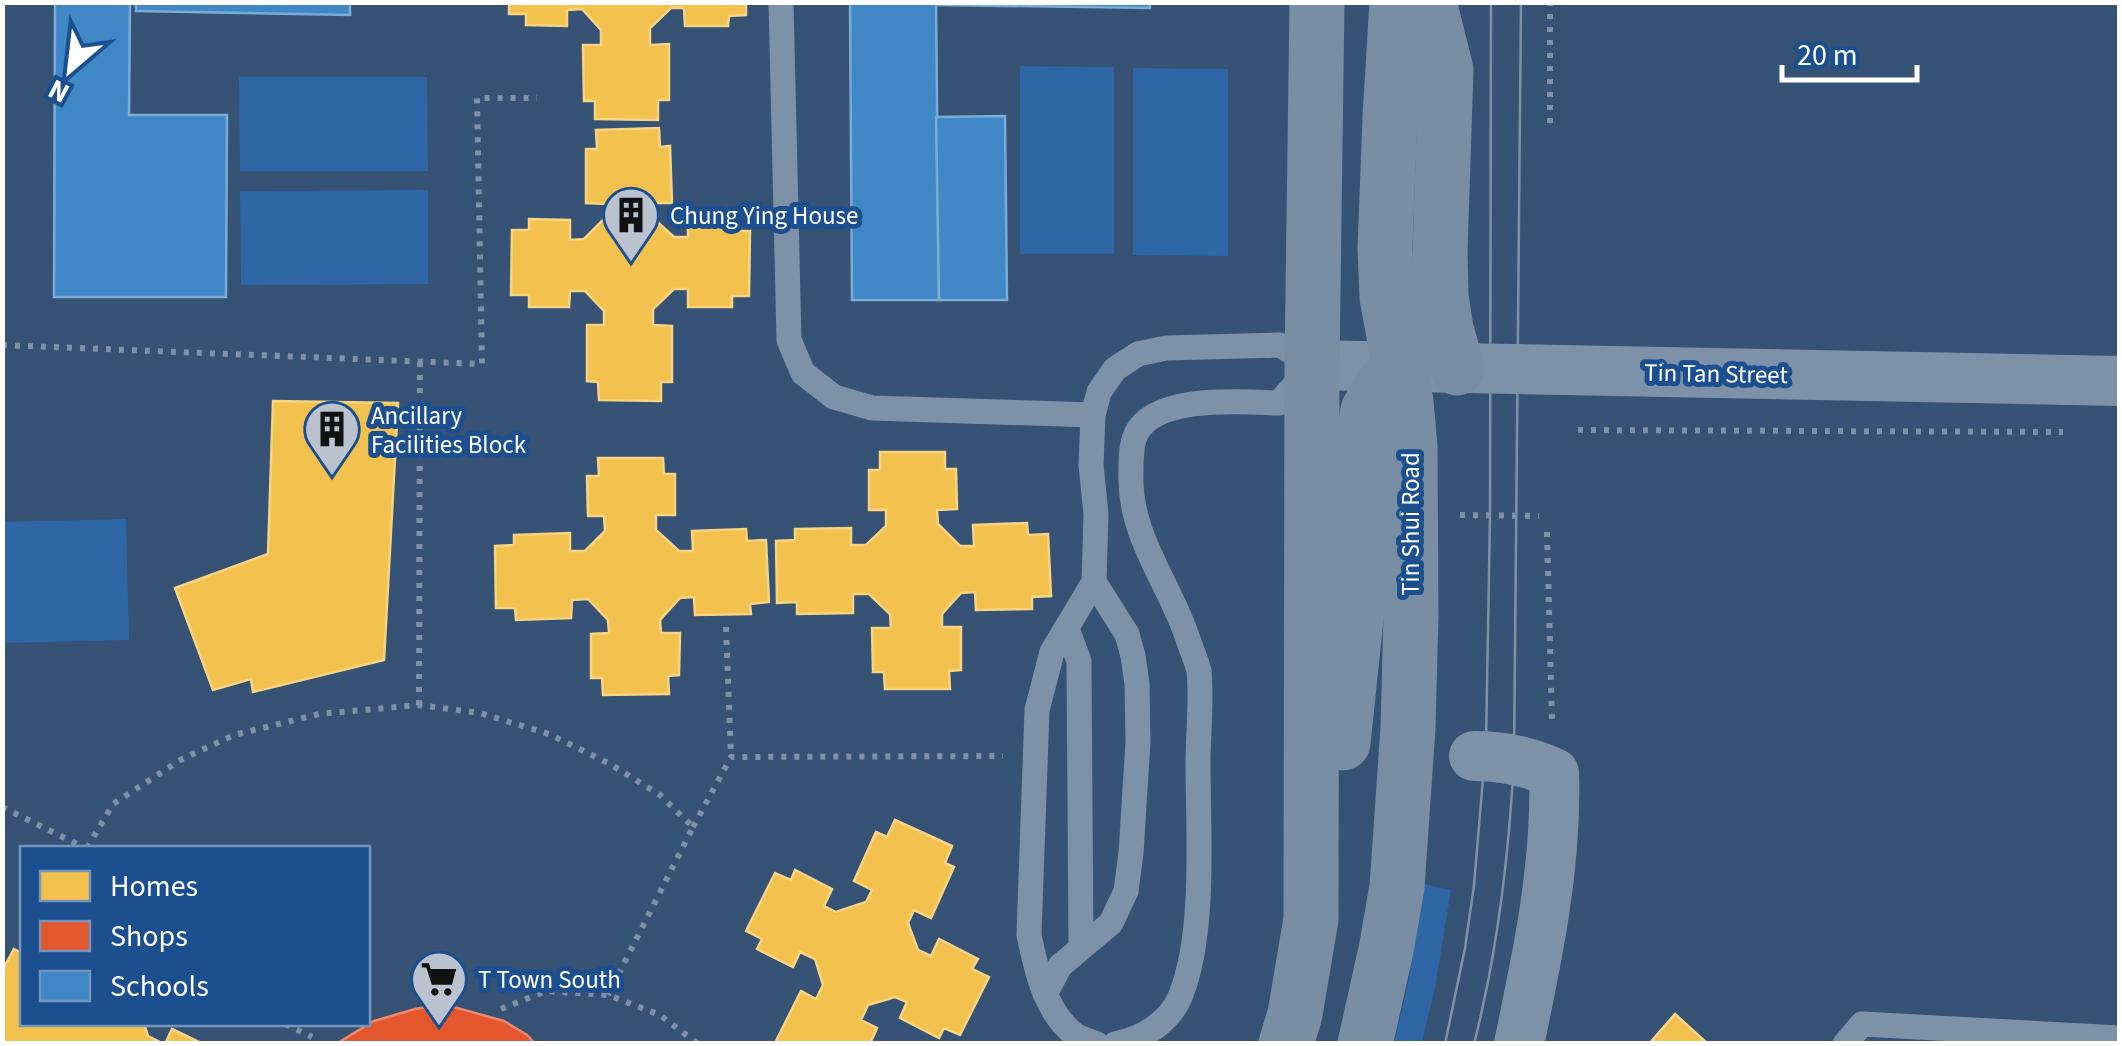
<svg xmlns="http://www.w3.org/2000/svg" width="2122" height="1046" font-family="'Source Sans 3',sans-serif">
  <rect width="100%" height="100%" fill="#365274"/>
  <g fill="#2f66a5">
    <polygon points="1020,66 1114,67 1114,254 1020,254"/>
    <polygon points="1133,68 1228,69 1228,256 1133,255"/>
    <polygon points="239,77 427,77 428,171 240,171"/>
    <polygon points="428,190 428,284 241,285 240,191"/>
    <polygon points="126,519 129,640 3,643 3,522"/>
    <polygon points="1424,884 1451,890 1435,988 1422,1043 1394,1044 1408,983"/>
  </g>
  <g fill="#f2c14e" stroke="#f6d483" stroke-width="2.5">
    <polygon points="509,2 746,2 746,15 729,16 728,26 685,26 684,8 671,8 650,28 650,45 669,44 669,100 658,100 658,120 595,119 595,101 584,101 583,45 601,45 601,30 582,9 567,10 567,26 526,25 526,14 509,14"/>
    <polygon points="659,128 660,147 670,146 672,203 653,203 653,218 674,237 688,237 688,219 732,219 732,231 750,231 749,296 732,296 732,307 688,307 688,289 674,289 653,309 653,325 672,326 672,382 661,382 661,401 599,400 598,382 587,381 587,325 604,325 604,311 585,291 570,291 569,307 529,307 529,295 511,295 512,230 529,230 529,219 570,220 570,240 584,239 606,217 607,204 586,203 586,149 597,149 596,130"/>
    <polygon points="273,401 398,403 384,660 253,692 251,679 213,690 175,588 268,554"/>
    <polygon points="880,452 945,452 945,469 956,469 957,509 937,510 938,524 960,546 974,546 973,525 1027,523 1028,535 1048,534 1051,596 1032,597 1032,609 976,610 975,592 961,593 942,614 942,627 961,627 961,670 949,671 950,689 885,689 884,672 873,672 872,628 891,628 890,614 869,594 853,594 853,613 797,614 797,602 777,603 776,541 795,540 795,529 851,528 851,545 866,545 886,526 886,510 869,510 869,470 880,470"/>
    <polygon points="598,458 663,458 664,474 675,474 675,515 656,515 656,530 679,551 693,551 692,531 746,529 747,541 766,540 769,602 750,604 751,614 695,615 694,597 680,598 660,620 661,633 680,633 679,675 668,676 669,694 603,695 602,678 591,678 591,634 609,633 608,620 588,599 572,600 571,618 516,620 515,608 496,608 495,546 514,545 514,535 570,533 570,551 585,551 605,531 604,516 588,516 587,476 599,476"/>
    <polygon points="895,820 952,846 945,863 954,867 931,918 914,910 908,923 918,950 931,956 939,939 978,959 972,969 989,977 960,1035 944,1028 939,1038 900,1018 907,1002 895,997 868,1005 861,1020 877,1028 870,1044 781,1044 776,1041 801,991 816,999 823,985 815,959 800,952 793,967 757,949 762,939 746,931 775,873 791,880 795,870 832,889 824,906 836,912 866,902 872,890 854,881 876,832 887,837"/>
    <polygon points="14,949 22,953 22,1024 144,1024 148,1036 164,1044 2,1044 2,971"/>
    <polygon points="1675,1014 1708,1044 1649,1044"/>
    <polygon points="172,1029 203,1044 165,1044"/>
  </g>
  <polygon fill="#e4572e" stroke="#ec896d" stroke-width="2.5" points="443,1004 504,1021 527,1035 535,1044 336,1044 374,1021 415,1009"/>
  <g fill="#3f88c5" stroke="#79acd6" stroke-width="2.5">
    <polygon points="55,2 130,2 129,115 227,115 226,297 54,297"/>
    <polygon points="136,2 350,2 350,15 136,11"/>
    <polygon points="850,2 936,2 939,300 852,300"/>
    <polygon points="938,2 1150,2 1150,8 938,5"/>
    <polygon points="1005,116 1007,300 939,300 936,117"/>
  </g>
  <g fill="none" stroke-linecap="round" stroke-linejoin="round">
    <g stroke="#7d92a8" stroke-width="6" stroke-dasharray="5 8" stroke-linecap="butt">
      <polyline points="1550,123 1550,2"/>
      <polyline points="2,345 482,364 477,98 537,98"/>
      <polyline points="1578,430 2063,432"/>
      <polyline points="1460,515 1539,516"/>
      <polyline points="1547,532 1552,722"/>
      <polyline points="726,627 731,757"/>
      <polyline points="419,705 420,361"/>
      <polyline points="2,807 85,848"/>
      <polyline points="693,827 731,757 1003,756"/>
      <polyline points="87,848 113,804 182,759 234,735 319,714 419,705 480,713 549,734 610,764 660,795 693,827 608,995"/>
      <polyline points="501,1009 546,991 608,995 660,1015 698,1044"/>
      <polyline points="285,1024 312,1037"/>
    </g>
    <g stroke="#7d92a8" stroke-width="25">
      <polyline points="781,2 789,340 803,373 834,397 872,408 1093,415"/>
      <polyline points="1067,629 1079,661 1081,946"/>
      <polyline points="1045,994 1060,966 1111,923 1126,891 1131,853 1138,742 1137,684 1133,656 1127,634 1094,582"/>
      <path d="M1097,1044C1090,1041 1081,1039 1075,1035C1045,1012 1036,969 1029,935L1037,710L1052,652L1094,582L1096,514L1091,465L1093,415L1099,392L1115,369L1138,354L1166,348L1280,345L1312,365L1279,403C1242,402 1155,394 1136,434C1131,445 1131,459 1131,471C1128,537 1170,582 1189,642C1192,651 1197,662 1199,671C1202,699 1198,734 1198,763C1198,831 1206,934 1180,997C1169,1023 1142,1039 1115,1044"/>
      <polyline points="1845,1044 1862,1024 2120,1038"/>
    </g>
    <g stroke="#7d92a8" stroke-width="50">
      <polyline points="1312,365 2120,381"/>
      <path d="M1474,756C1503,756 1528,761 1554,773C1557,864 1538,954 1519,1044"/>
    </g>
    <g stroke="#798da4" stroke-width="55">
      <polyline points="1429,2 1446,70 1440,251 1441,296 1446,329 1457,368"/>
      <polyline points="1343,743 1358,600 1363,440 1368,410 1382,387 1399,366"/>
      <polyline points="1286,1044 1295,1014 1311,919 1311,903 1312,365 1317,2"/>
      <polyline points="1365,1044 1386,950 1397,887 1408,728 1411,615 1410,446 1406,402 1387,297 1385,248 1390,117 1397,2"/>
    </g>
    <g stroke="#7e92a7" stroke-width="2.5">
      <polyline points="1445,1044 1465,948 1474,885 1486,743 1490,516 1491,2"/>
      <path d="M1474,1044C1498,950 1509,855 1514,759L1521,2"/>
    </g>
  </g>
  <defs>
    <g id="building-pin" transform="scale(2.875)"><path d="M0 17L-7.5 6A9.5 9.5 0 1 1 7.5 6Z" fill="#b9c2ce" stroke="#1b4f8f"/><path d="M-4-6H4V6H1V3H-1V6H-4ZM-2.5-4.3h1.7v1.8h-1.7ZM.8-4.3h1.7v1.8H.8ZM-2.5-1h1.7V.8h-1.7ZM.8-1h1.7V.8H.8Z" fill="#111"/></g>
    <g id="supermarket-pin" transform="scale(2.875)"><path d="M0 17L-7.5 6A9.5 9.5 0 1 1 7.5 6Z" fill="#b9c2ce" stroke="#1b4f8f"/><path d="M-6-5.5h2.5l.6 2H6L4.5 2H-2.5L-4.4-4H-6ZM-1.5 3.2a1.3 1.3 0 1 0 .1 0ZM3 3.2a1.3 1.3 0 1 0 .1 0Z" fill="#111"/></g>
  </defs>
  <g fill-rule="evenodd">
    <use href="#building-pin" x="631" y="215"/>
    <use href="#building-pin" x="332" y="429"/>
    <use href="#supermarket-pin" x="439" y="979"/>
  </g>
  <g text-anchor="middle" stroke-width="10" stroke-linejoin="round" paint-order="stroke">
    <g font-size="25" fill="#fff" stroke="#1b4f8f" text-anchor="start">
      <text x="670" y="224">Chung Ying House</text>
      <text x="371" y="424">Ancillary<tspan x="371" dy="29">Facilities Block</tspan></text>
      <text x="478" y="988">T Town South</text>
    </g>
    <g font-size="25" fill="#fff" stroke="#1b4f8f">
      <text transform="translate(1716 373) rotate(1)" y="9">Tin Tan Street</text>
      <text transform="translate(1410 524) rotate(-90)" y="9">Tin Shui Road</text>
    </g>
  </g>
  <rect width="2122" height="1046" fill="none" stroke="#ffffff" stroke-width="10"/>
  <rect x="20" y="846" width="350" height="180" fill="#1b4f8f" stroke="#7695bc" stroke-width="2.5"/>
  <rect x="40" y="871" width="50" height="30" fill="#f2c14e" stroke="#7695bc" stroke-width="2.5"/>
  <text x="110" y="896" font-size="30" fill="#ffffff">Homes</text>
  <rect x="40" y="921" width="50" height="30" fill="#e4572e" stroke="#7695bc" stroke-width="2.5"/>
  <text x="110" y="946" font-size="30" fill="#ffffff">Shops</text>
  <rect x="40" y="971" width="50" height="30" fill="#3f88c5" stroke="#7695bc" stroke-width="2.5"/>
  <text x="110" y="996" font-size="30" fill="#ffffff">Schools</text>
  <g transform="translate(70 70) rotate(208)" stroke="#1b4f8f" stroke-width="8" paint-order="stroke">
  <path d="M0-8L18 38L0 25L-18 38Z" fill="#ffffff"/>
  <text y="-15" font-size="28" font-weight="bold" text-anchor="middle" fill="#ffffff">N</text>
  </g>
  <path d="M1782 65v15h135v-15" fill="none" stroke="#ffffff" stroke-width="5"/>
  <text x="1797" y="65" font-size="30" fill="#ffffff" stroke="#1b4f8f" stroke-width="8" paint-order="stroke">20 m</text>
</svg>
